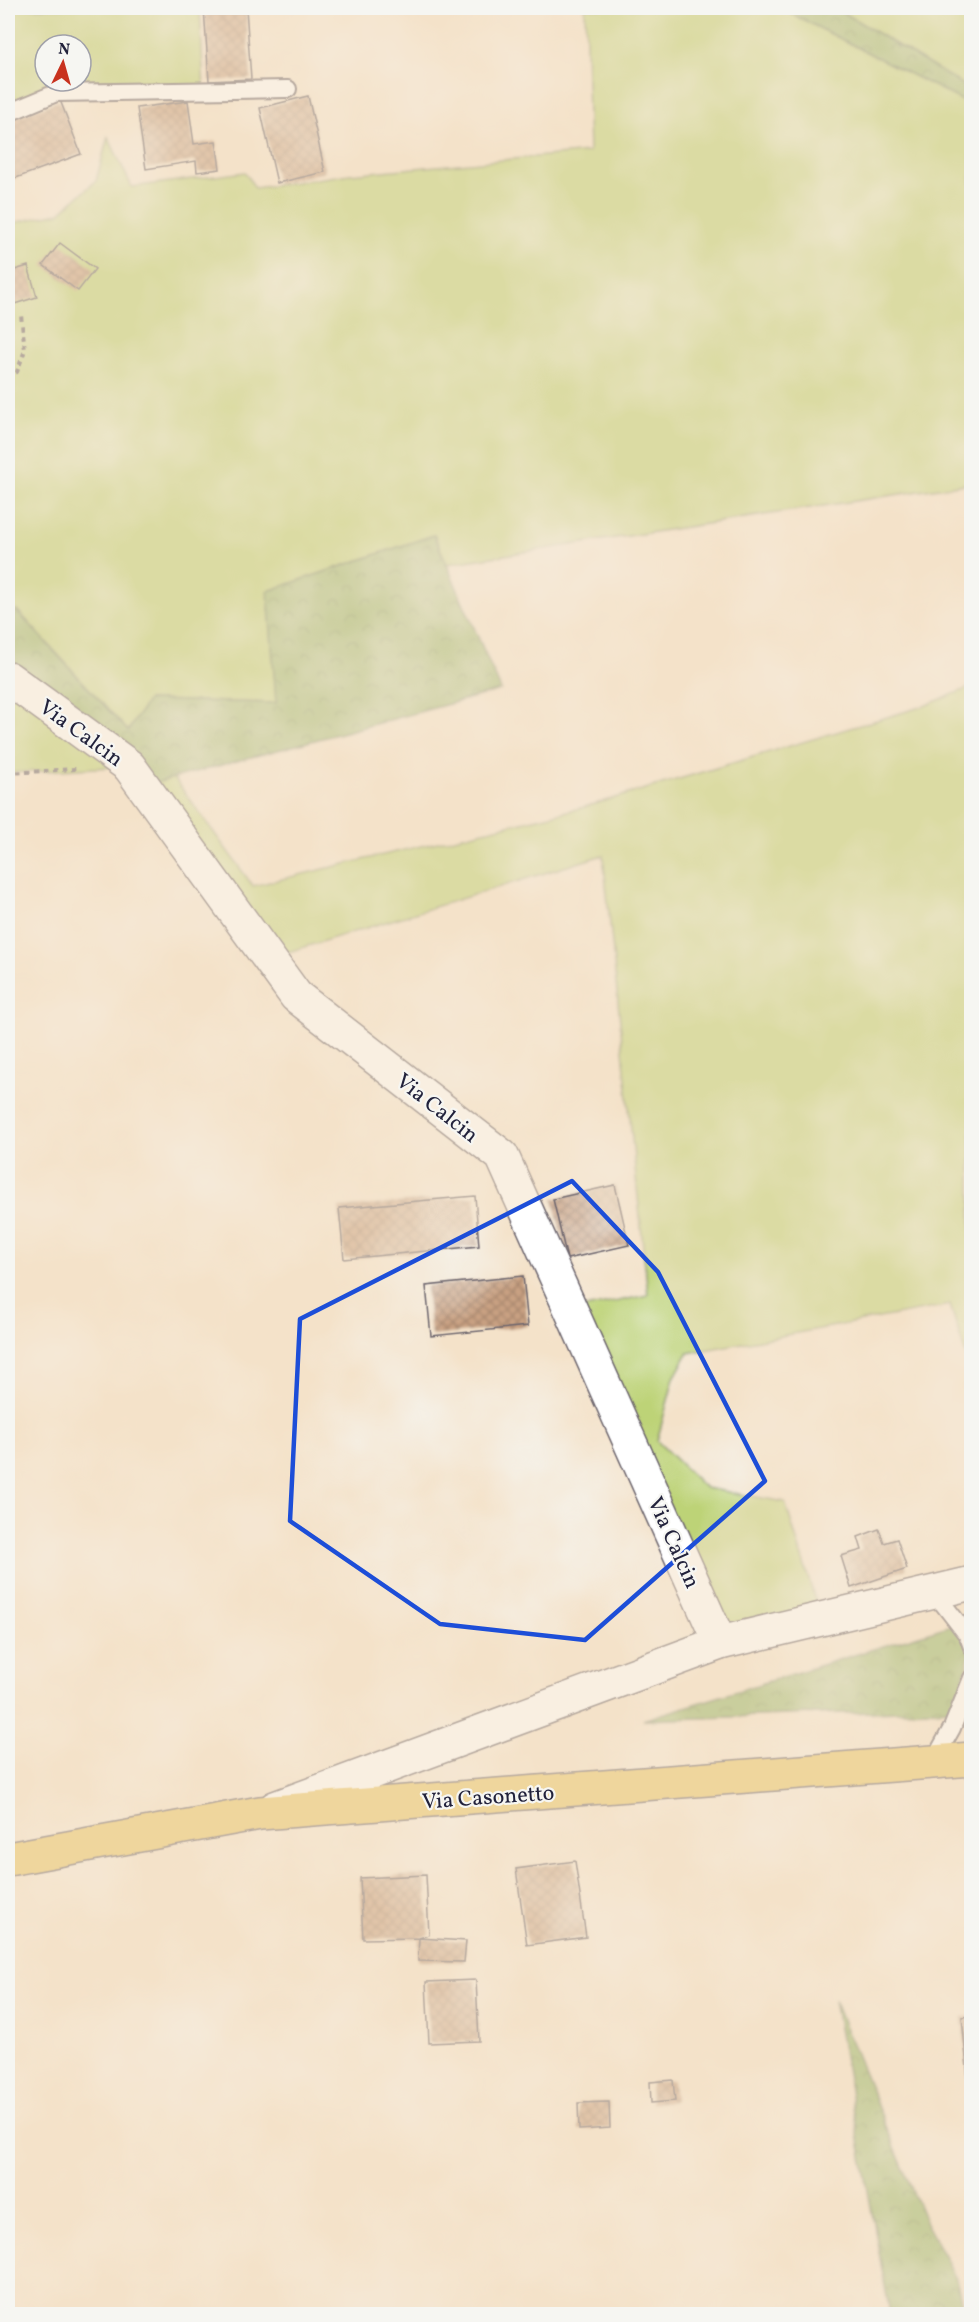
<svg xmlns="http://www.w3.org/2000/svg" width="979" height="2322" font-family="Vollkorn,serif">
  <defs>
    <pattern id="forest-crowns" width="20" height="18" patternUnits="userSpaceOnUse" patternTransform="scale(1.5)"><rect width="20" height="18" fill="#96b568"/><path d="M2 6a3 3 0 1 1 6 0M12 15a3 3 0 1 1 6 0" fill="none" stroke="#7a9357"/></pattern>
    <pattern id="building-cross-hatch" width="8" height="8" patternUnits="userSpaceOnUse" patternTransform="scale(1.5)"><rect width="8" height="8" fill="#c9a182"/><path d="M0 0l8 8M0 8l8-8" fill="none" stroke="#a3836c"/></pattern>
  </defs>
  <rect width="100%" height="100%" fill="#f6f6f2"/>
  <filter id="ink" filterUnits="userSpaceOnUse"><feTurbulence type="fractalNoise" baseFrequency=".0167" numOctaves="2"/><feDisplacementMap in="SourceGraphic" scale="12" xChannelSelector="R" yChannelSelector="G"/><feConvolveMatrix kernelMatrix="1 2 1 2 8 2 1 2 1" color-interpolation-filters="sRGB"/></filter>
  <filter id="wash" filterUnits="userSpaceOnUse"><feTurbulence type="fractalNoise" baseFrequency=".008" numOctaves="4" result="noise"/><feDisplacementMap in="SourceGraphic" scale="24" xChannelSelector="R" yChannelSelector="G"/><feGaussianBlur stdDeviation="1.35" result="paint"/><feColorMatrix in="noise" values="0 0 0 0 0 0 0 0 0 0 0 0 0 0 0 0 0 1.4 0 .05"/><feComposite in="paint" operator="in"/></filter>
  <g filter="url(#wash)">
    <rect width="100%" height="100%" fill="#f4e2c9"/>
    <g fill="#bdd377" stroke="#707a59" stroke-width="1.5" fill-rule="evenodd">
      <path d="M8,8H200L204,91L56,93L8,113ZM45,45H81V81H45Z"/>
      <polygon points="585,8 780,8 971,105 971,483 447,564 434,535 268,591 277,703 148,700 128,731 17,610 8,622 8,224 59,213 96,181 108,137 132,187 245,172 255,188 350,174 589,152"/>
      <polygon points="836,8 971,8 971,90"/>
      <polygon points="8,643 20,688 129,766 8,773"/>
      <polygon points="971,687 971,1371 950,1305 688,1353 674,1378 657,1441 705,1488 785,1502 821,1619 720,1643 571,1311 648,1295 603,855 269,958 144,786 174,778 253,886 585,807 924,706"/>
    </g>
    <g fill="url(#forest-crowns)" stroke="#5c6c52" stroke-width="1.5">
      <polygon points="780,8 836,8 971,90 971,105"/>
      <polygon points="434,535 501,690 144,786 20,688 8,643 8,622 16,610 128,731 148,700 276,703 268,591"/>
      <polygon points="971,1619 971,1648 956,1709 643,1720"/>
      <polygon points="834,2000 925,2221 956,2278 964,2314 890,2314"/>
    </g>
    <g id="blocks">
      <g fill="url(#building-cross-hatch)">
        <polygon points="204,8 246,8 251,79 209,81"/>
        <polygon points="308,96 325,172 277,183 260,108"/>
        <polygon points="60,100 81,154 8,181 8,120"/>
        <polygon points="188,101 194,144 216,141 220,169 197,172 196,161 146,169 137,108"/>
        <polygon points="60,243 95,269 78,291 43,265"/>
        <polygon points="28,266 37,297 8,306 8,272"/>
        <polygon points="615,1185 629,1245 567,1259 553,1199"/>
        <polygon points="475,1196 479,1246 344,1259 339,1208"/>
        <polygon points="523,1276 528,1326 431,1336 426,1286"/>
        <polygon points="879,1529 884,1543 897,1539 907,1569 851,1588 841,1556 862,1550 858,1537"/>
        <polygon points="575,1861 586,1937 527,1945 516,1869"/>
        <polygon points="426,1875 429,1935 419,1938 466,1941 464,1962 418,1961 419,1938 363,1939 360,1878"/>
        <polygon points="476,1980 479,2041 429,2043 426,1982"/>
        <polygon points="972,2016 972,2100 970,2100 962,2017"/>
        <polygon points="673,2080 675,2101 651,2103 650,2082"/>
        <polygon points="609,2102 610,2128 579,2130 578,2103"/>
      </g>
    </g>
  </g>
  <g filter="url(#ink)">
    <use href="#blocks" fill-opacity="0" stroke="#6c656d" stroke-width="1.5"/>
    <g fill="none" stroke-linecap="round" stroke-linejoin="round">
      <g stroke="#6c656d" stroke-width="20">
        <g id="service">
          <polyline points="8,113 56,93 288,89"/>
          <polyline points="934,1592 968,1636 972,1647"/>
          <polyline points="933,1762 952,1728 972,1678"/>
        </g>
      </g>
      <g stroke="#6c656d" stroke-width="36">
        <g id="minor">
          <polyline points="8,678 129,766 296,996 502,1156 720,1643"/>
          <polyline points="275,1808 720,1643 972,1583"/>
        </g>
      </g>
      <g stroke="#6c656d" stroke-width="36">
        <polyline id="primary" points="8,1859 260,1813 972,1759"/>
      </g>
      <g stroke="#6c656d" stroke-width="4" stroke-dasharray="4.5 4.5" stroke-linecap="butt">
        <polyline points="8,377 17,372 25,350 21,315"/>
        <polyline points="8,773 76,769"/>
      </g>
      <use href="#service" stroke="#fff" stroke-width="16"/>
      <use href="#minor" stroke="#fff" stroke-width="33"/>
      <use href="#primary" stroke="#e9c769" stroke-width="33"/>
    </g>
  </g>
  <path d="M0 0H979V2322H0ZM572,1181L658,1272L765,1481L585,1640L440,1624L290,1521L300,1319Z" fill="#f4e2c9" fill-opacity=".55" fill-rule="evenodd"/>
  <path fill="none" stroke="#1d4ed8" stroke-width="4.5" stroke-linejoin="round" d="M572,1181L658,1272L765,1481L585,1640L440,1624L290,1521L300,1319Z"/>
  <g text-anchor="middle" stroke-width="4.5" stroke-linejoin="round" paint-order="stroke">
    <g font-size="22" fill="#22223b" stroke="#f6f6f2">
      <text transform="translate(82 732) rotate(36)" y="8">Via Calcin</text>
      <text transform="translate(438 1107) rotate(38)" y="8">Via Calcin</text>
      <text transform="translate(675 1542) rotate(66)" y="8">Via Calcin</text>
      <text transform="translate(488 1796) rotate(-4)" y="8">Via Casonetto</text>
    </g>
  </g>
  <rect width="979" height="2322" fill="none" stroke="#f6f6f2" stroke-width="30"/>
  <g transform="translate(63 63) rotate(5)"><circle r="28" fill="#f6f6f2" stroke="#a1a1a9" stroke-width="1.5"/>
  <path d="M0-4.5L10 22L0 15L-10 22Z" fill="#c8321e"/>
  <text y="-9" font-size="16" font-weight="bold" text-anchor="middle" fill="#22223b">N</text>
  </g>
</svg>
